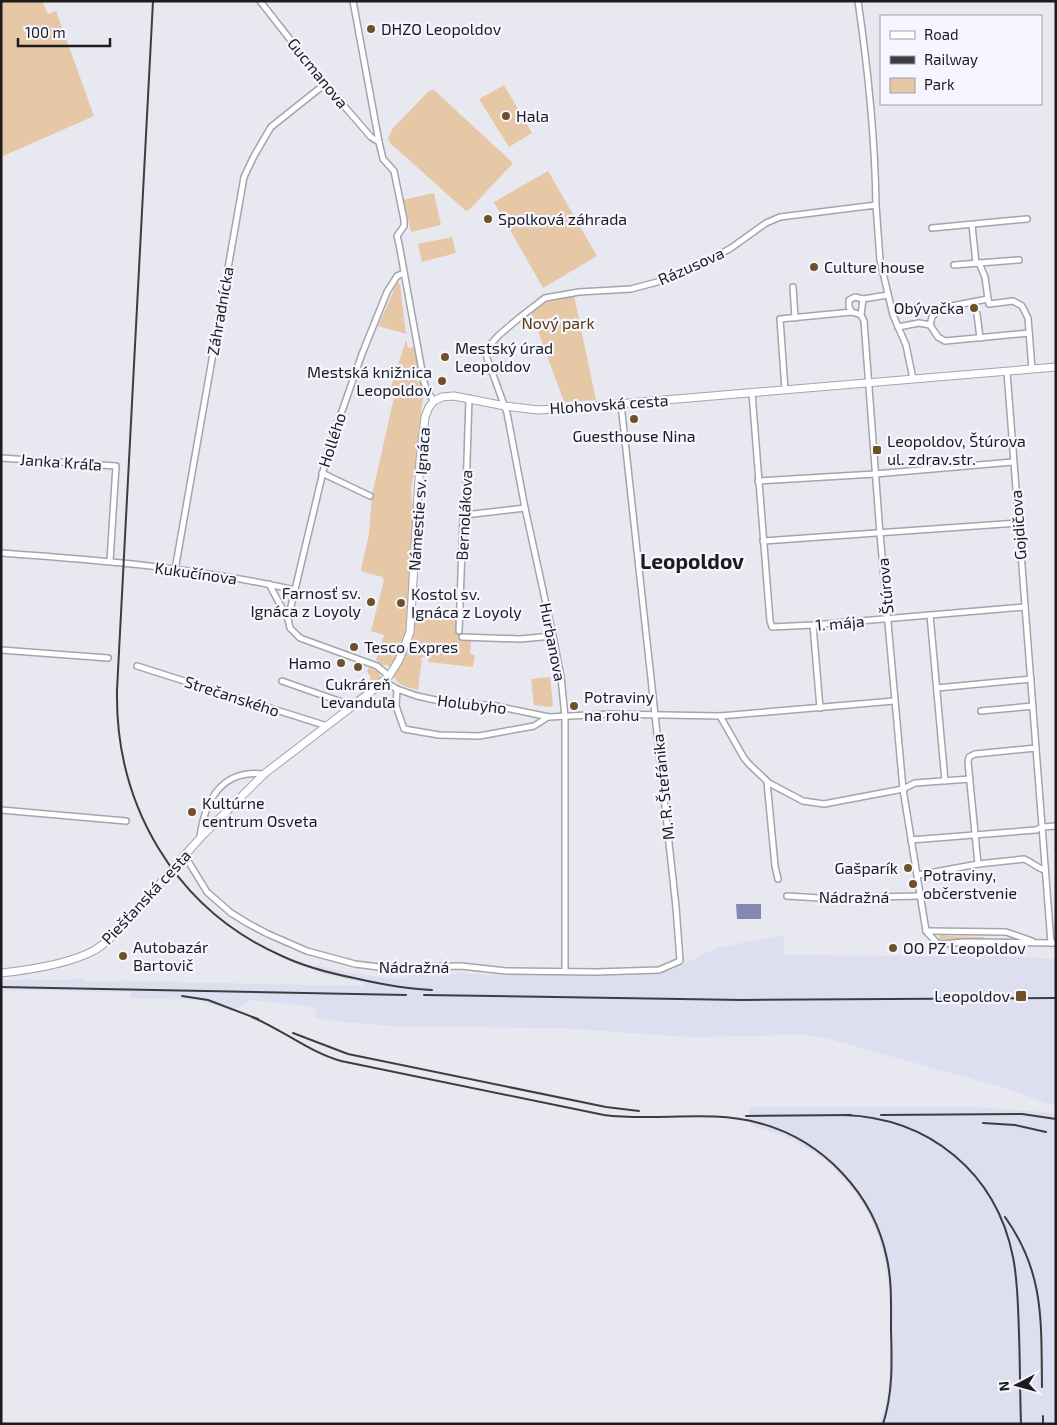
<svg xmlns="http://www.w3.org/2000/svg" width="1057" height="1425" font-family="'Exo 2',sans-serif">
  <rect width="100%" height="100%" fill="#e8e8f1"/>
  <g fill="#dddeef">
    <polygon points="783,935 785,955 935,956 964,953 1056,959 1056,1106 997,1086 833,1040 802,1034 753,1036 689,1037 559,1028 391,1026 335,1021 315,1018 316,1007 251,1000 231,1011 198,1000 131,998 131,992 1,990 1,980 20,980 26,978 37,980 70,980 81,978 83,980 89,981 121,981 122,980 129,981 168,982 170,981 175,982 210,983 216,982 217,983 363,986 363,983 314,972 316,965 349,973 390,978 405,978 411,973 417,973 418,971 424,972 426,973 457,974 459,972 464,972 466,974 475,974 477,973 482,975 503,975 503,973 638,973 670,971 716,948"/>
    <polygon points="749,1107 971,1107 1046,1112 1056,1115 1056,1424 878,1424 885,1408 889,1380 890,1335 889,1285 883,1255 876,1230 865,1207 848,1184 826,1160 785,1136 750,1125"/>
  </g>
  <g fill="#e6c7a6">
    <polygon points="1,1 42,1 48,14 56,11 94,116 1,157"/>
    <polygon points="504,85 532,133 509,147 479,99"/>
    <polygon points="430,90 434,90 513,163 469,210 466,211 390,143 388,138 393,128"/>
    <polygon points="548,171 597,256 543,288 494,202"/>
    <polygon points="434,193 441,225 411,232 403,200"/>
    <polygon points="452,237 456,253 422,262 418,244"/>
    <polygon points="397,283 400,284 406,334 378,326"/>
    <polygon points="574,296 596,400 564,402 531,312 554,298"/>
    <path d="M406,340L408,348L414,347L419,369L414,371L416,380L422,384C425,400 422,400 421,415C419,429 419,444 417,458C415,476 407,489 414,508L408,613L455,614L458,616C457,632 455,636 471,641L470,654L475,655L473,667L428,662L429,658L422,657L418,690C399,685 395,684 390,666L382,665L376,660L384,635L371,631L384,580L382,577L363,572L361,569L369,534L372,495L395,393L391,387Z"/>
    <polygon points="369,668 378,671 380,675 380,680 354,700 353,699 365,689 371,677 367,671"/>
    <polygon points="550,677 553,705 552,707 534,705 531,679"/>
    <polygon points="943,932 946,936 984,937 985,939 941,942 939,941 939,937"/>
  </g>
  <polygon fill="#8587b3" points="736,904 761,904 761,919 737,919"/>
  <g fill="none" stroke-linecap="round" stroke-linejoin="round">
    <g stroke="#a4a4ad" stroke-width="8">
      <g id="street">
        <polyline points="260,1 325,84 371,137 379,142 383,159 394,171 404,220 404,226 397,236 399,244 424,382 427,391 434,401"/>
        <polyline points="353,1 379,142"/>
        <path d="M858,1C868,69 875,137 876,205"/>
        <polyline points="972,225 976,263"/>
        <polyline points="932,228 1027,219"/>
        <polyline points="979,263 985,277 988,299"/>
        <polyline points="954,265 1019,260"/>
        <polyline points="793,287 795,318"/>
        <polyline points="988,299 989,304 1013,301 1022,306 1028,318 1032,369"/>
        <polyline points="852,312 849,307 849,300 855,297 863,299"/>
        <polyline points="977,314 980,338"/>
        <polyline points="861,315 863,299 888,295"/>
        <polyline points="930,325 932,317 941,308 988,299"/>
        <polyline points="898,327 919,323 930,325 938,337 945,341 1029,333"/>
        <polyline points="1007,372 1051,943"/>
        <polyline points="785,390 780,319 852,312 861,315 864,321 880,534 903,789 926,931"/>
        <polyline points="752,393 770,621 772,627 813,625 1025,607"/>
        <polyline points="1,458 116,466 110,561"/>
        <polyline points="322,473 370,496"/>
        <polyline points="758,481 875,474 1013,462"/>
        <polyline points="465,515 525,508"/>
        <polyline points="763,541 1018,523"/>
        <path d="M1,553C99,560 199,568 295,590"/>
        <polyline points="175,570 244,177 254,156 271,127 325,84"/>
        <polyline points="269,584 288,619 290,628 300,638 377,666 389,676"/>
        <polyline points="930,615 945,781"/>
        <polyline points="288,619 328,451 362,354 387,292 397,276 404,273"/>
        <polyline points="813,625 820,708"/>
        <polyline points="459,631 463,519 466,491 469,398"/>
        <polyline points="462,637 520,639 553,636"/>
        <polyline points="1,650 108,658"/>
        <polyline points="137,666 327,726"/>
        <polyline points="282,681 353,706"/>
        <polyline points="383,681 397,689 417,696 440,701 496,706 549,717 610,714 720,716 894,701"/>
        <polyline points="937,688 1031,679"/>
        <polyline points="397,689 396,706 404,729 439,735 479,736 534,726 548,717"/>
        <polyline points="981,711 1033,706"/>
        <polyline points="720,716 744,758 749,764 769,783 803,801 824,804 903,789 915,783 970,779"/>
        <polyline points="767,782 775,866 778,879"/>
        <polyline points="1,810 126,821"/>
        <path d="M200,837C205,800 222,769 264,774"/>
        <polyline points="911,840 1036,830 1042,827 1056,826"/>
        <polyline points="185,856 207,892 231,913 249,924 268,934 307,951 355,964 387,968 461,966 506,971 596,972 659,970 680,961 676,907 621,404"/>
        <polyline points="978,864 968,762 969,757 975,754 1036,748"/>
        <path d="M918,875L978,864L1024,859C1032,862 1037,868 1045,870"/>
        <polyline points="787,896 820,898 921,896"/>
        <polyline points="926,931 937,943 942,944 964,942 1056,943"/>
        <polyline points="926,931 1006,932 1032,941"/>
        <polyline points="565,971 565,717 561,677 553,636 525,508 507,413 487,358 486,352 490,345 499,335 519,318 545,298 579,292 631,289 661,281 699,266 731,248 766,223 780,217 876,205 880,260 893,315 906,345 913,379"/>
      </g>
    </g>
    <g stroke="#a4a4ad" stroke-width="9">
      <path id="secondary" d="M1,973C29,970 68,964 93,951C103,946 112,936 120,929L200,838L264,774L367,695L389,676L399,660L410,632L420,461L425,417L429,407L434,401L442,397L454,396L505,406L538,410L570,408L1056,367"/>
    </g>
    <use href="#street" stroke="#fff" stroke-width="5"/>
    <use href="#secondary" stroke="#fff" stroke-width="7"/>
    <g stroke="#3d3d41" stroke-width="2">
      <path d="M153,1L117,690C115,805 175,909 282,956C305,967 329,973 354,978C380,984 405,989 432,990"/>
      <polyline points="1,987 406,995"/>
      <polyline points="424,995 742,1000 1056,998"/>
      <polyline points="182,996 208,1000 258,1019"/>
      <path d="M252,1017C283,1030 309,1052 341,1061L604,1115C656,1122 708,1109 759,1123C823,1140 874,1194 887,1259C892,1282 891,1306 891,1330C892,1362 893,1393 883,1424"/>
      <polyline points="293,1033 348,1054 606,1107 639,1111"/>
      <path d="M844,1115C929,1118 996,1172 1013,1257C1018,1282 1018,1307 1019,1333C1020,1363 1020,1393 1021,1424"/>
      <polyline points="881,1115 1022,1114 1056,1119"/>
      <polyline points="746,1116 851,1115"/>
      <polyline points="983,1123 1015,1125 1046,1132"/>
      <path d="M1005,1217C1045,1273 1041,1322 1042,1387"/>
      <polyline points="1043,1416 1043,1424"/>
    </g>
  </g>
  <g fill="#714f27" stroke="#f5f6ff" stroke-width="2">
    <circle cx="371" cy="29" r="5"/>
    <circle cx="506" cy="116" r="5"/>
    <circle cx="488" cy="219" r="5"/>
    <circle cx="814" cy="267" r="5"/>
    <circle cx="974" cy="308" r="5"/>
    <circle cx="445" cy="357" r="5"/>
    <circle cx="442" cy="381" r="5"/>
    <circle cx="634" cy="419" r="5"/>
    <rect x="872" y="445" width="10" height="10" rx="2.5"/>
    <circle cx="371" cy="602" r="5"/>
    <circle cx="401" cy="603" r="5"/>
    <circle cx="354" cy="647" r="5"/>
    <circle cx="341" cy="663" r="5"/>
    <circle cx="358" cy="667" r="5"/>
    <circle cx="574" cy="706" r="5"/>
    <circle cx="192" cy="812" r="5"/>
    <circle cx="908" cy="868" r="5"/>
    <circle cx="913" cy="884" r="5"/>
    <circle cx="893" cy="948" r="5"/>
    <circle cx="123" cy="956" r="5"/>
    <rect x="1015" y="990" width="12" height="12" rx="2.5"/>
  </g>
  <g text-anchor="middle" stroke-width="4.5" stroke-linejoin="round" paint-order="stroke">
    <g font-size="16" fill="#1c1c1f" stroke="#f5f6ff" text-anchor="start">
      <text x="381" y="35">DHZO Leopoldov</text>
      <text x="516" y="122">Hala</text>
      <text x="498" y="225">Spolková záhrada</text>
      <text x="824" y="273">Culture house</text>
      <text x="964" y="314" text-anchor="end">Obývačka</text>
      <text x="455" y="354">Mestský úrad<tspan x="455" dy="18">Leopoldov</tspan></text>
      <text x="432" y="378" text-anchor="end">Mestská knižnica<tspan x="432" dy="18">Leopoldov</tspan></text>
      <text x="634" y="442" text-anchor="middle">Guesthouse Nina</text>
      <text x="887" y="447">Leopoldov, Štúrova<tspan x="887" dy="18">ul. zdrav.str.</tspan></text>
      <text x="361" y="599" text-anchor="end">Farnosť sv.<tspan x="361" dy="18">Ignáca z Loyoly</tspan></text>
      <text x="411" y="600">Kostol sv.<tspan x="411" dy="18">Ignáca z Loyoly</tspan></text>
      <text x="364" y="653">Tesco Expres</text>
      <text x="331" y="669" text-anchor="end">Hamo</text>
      <text x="358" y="690" text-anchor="middle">Cukráreň<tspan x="358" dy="18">Levanduľa</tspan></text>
      <text x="584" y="703">Potraviny<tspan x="584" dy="18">na rohu</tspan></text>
      <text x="202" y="809">Kultúrne<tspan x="202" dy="18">centrum Osveta</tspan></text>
      <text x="898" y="874" text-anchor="end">Gašparík</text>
      <text x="923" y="881">Potraviny,<tspan x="923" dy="18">občerstvenie</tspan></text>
      <text x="133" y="953">Autobazár<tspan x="133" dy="18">Bartovič</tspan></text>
      <text x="903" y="954">OO PZ Leopoldov</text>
      <text x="1010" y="1002" text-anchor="end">Leopoldov</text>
    </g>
    <g font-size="16" fill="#1c1c1f" stroke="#f5f6ff">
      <text transform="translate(318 73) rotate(51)" y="6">Gucmanova</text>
      <text transform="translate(691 266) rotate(-24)" y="6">Rázusova</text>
      <text transform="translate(220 311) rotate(-80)" y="6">Záhradnícka</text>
      <text transform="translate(609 404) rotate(-4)" y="6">Hlohovská cesta</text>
      <text transform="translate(332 440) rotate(-72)" y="6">Hollého</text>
      <text transform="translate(61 462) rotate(4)" y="6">Janka Kráľa</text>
      <text transform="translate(419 499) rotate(-86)" y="6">Námestie sv. Ignáca</text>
      <text transform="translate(464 515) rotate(-87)" y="6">Bernolákova</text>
      <text transform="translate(1018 525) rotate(-94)" y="6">Gojdičova</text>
      <text transform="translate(196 573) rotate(8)" y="6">Kukučínova</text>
      <text transform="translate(885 586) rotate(-95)" y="6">Štúrova</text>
      <text transform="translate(840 623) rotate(-5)" y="6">1. mája</text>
      <text transform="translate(553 642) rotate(79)" y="6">Hurbanova</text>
      <text transform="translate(232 696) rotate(18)" y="6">Strečanského</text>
      <text transform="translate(472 704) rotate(7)" y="6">Holubyho</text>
      <text transform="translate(663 787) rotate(-96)" y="6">M. R. Štefánika</text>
      <text transform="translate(146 897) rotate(-47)" y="6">Piešťanská cesta</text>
      <text x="854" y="903">Nádražná</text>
      <text x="414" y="973">Nádražná</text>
    </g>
    <g font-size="16" fill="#5c390a" stroke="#f5f6ff">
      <text x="558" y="329">Nový park</text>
    </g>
    <g font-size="21" font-weight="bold" fill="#1c1c1f" stroke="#f5f6ff">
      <text x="692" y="569">Leopoldov</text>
    </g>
  </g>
  <rect width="1057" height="1425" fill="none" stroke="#1c1c1f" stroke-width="5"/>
  <rect x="880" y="15" width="162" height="90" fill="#f5f6ff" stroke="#9e9fa5"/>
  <rect x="890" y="31" width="25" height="8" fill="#ffffff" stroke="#9e9fa5"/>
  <text x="924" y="40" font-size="15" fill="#1c1c1f">Road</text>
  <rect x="890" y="56" width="25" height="8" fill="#3d3d41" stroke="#9e9fa5"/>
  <text x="924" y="65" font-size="15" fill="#1c1c1f">Railway</text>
  <rect x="890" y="78" width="25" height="15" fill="#e6c7a6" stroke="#9e9fa5"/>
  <text x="924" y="90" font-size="15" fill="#1c1c1f">Park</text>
  <g transform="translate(1017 1385) rotate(264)" stroke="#f5f6ff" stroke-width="4" paint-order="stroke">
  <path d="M0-4L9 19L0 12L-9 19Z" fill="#1c1c1f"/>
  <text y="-8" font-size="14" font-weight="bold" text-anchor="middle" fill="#1c1c1f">N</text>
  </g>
  <path d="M18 38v8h92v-8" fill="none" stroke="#1c1c1f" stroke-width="2.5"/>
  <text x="25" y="38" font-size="15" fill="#1c1c1f" stroke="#f5f6ff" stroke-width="4" paint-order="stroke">100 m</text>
</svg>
